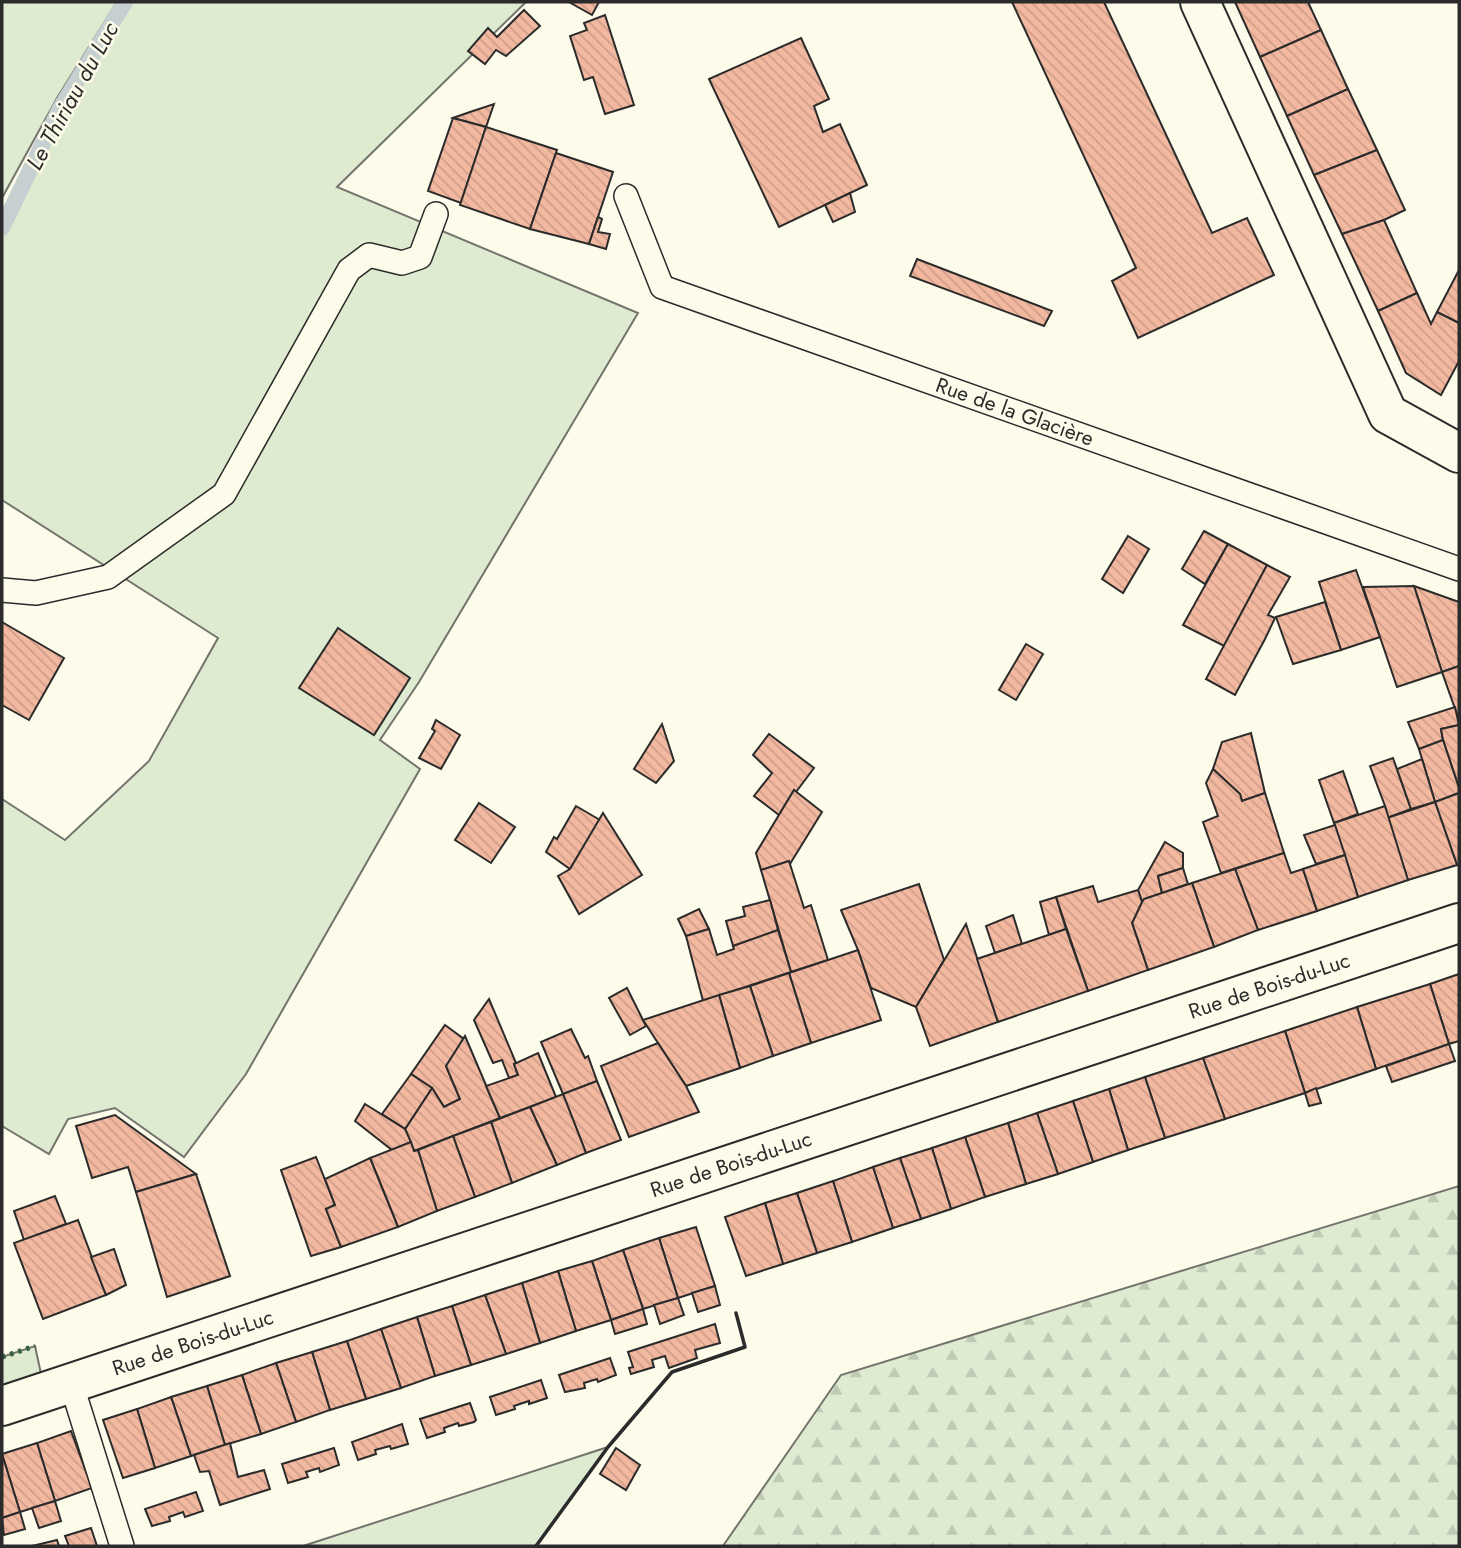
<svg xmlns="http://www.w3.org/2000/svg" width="1461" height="1548" font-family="Jost,sans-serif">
  <defs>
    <pattern id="forest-firs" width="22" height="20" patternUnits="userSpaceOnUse" patternTransform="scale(1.75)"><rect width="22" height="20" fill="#deebd1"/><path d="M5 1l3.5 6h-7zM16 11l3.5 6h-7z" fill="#bfcab4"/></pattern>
    <pattern id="building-back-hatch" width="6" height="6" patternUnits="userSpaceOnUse" patternTransform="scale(1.75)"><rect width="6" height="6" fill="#f2b8a0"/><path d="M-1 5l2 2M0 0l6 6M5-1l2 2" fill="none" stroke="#d09e8a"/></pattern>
  </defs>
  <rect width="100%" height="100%" fill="#fdfbea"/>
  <g fill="#deebd1" stroke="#74746e" stroke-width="2">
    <polygon points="2,2 117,2 57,98 2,198"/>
    <polygon points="125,2 526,2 337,187 638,313 419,682 380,740 420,769 246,1074 184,1157 115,1108 68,1119 49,1154 2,1126 2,799 65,840 149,761 218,638 2,500 2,228 59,110"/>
    <polygon points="35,1346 45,1392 2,1406 2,1357"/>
    <polygon points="608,1447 536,1546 303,1546"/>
  </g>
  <polygon fill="url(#forest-firs)" stroke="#74746e" stroke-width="2" points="1459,1186 1459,1546 723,1546 841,1375"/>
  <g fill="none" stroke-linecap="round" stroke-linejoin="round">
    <polyline stroke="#c7d0d0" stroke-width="16" points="2,228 59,110 125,2"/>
  </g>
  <g fill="url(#building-back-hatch)" stroke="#2b2b2b" stroke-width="2">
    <polygon points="569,2 599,2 592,15"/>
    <polygon points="1012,2 1104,2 1212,233 1247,218 1274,275 1138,338 1112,281 1136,268"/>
    <polygon points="1235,2 1308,2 1321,30 1260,57"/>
    <polygon points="524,10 540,26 506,56 496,50 485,64 468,51 488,28 497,37"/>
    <polygon points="605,15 634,105 605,114 593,77 584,80 570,36 587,30 584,23"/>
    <polygon points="1321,30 1348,89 1287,116 1260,57"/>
    <polygon points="801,38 829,99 814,106 823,132 840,124 867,185 779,227 709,79"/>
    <polygon points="1348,89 1377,150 1314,175 1287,116"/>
    <polygon points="494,104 486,127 453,118 470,112"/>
    <polygon points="453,118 486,127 461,203 428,191"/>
    <polygon points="486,127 557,150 530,229 460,205"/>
    <polygon points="1377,150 1405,210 1384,220 1342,234 1314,175"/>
    <polygon points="556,153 613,172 589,244 530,229"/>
    <polygon points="850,193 855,212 833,222 825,205"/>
    <polygon points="598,217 602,219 598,232 610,234 606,249 589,244"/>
    <polygon points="1384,220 1417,293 1378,311 1342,234"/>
    <polygon points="917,259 1052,311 1044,326 910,276"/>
    <polygon points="1459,270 1459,323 1437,312"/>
    <polygon points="1417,293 1431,324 1437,312 1459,323 1459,361 1441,395 1406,373 1378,311"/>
    <polygon points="1204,531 1228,544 1205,584 1182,569"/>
    <polygon points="1128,536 1149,549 1123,593 1102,579"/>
    <polygon points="1228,544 1267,565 1224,646 1183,625"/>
    <polygon points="1267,565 1290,577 1268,615 1275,618 1265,639 1235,695 1206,679"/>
    <polygon points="1356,570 1380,637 1341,650 1319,582"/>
    <polygon points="1414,586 1459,602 1459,666 1442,672"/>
    <polygon points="1414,586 1442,672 1397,687 1363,587"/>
    <polygon points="1325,602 1341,650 1293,664 1276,617"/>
    <polygon points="2,622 64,658 29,720 2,705"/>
    <polygon points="338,628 410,678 374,735 299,688"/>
    <polygon points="1026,644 1043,654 1016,700 999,690"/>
    <polygon points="1459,666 1459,720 1442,672"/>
    <polygon points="1455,707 1459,725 1441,729 1443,740 1419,749 1408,722"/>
    <polygon points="436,720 460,735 441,769 419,758 435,731 432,729"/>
    <polygon points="662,724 674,761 656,783 634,769"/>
    <polygon points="1459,725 1459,788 1443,740 1441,729"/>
    <polygon points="1251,733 1265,793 1242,801 1240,794 1213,769 1222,742"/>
    <polygon points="769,734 814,768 796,792 794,790 779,815 754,796 772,773 753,755"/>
    <polygon points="1443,740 1459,788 1459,793 1435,802 1419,749"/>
    <polygon points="1393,758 1411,809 1387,818 1385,806 1370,766"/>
    <polygon points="1422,759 1435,802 1411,809 1397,769"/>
    <polygon points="1213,769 1240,794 1242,801 1265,793 1284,853 1221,873 1203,822 1218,816 1206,783"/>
    <polygon points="1343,771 1358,814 1334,823 1319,780"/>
    <polygon points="794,790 822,812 790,864 789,861 761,870 756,853"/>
    <polygon points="1459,793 1459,864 1457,865 1435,802"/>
    <polygon points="1435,802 1457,865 1408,880 1387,818"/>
    <polygon points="479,803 515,827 491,863 455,840"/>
    <polygon points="576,806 600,820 570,869 546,852 554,837 557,839"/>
    <polygon points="1385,806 1408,880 1358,897 1334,823"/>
    <polygon points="603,813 642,875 579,914 558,876 570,869"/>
    <polygon points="1335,825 1345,855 1316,864 1304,835"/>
    <polygon points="1165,842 1183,853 1183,868 1158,876 1162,893 1144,899 1142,902 1138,890"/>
    <polygon points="1284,853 1291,873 1303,869 1317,911 1258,930 1235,869"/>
    <polygon points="1345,855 1358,897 1317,911 1303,869"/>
    <polygon points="789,861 804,908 811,905 828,960 791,972 761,870"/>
    <polygon points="1183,868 1188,884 1162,893 1158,876"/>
    <polygon points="1235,869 1258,930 1214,947 1192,883"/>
    <polygon points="1192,883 1214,947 1148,970 1132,923 1142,902 1144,899"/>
    <polygon points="919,884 944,960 916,1007 871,988 858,950 841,910"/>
    <polygon points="1093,886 1098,902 1138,890 1142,902 1132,923 1148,970 1088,991 1056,897"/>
    <polygon points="1056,897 1066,929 1049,935 1040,902"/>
    <polygon points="770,900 778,930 733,946 726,921 745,916 743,907"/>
    <polygon points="699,909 709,929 686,936 678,919"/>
    <polygon points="1013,915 1022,944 995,953 986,926"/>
    <polygon points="966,924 998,1022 930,1046 916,1007"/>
    <polygon points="709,929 717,955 734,949 733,946 778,930 791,972 703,1001 686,936"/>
    <polygon points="1066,929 1088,991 998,1022 977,959"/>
    <polygon points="858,950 881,1020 811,1043 789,973"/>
    <polygon points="789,973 811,1043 773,1056 750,986"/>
    <polygon points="1459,974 1459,1041 1449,1044 1430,984"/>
    <polygon points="1430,984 1449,1044 1376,1069 1357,1007"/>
    <polygon points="750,986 773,1056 740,1068 719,995"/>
    <polygon points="627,988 646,1026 630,1035 609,998"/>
    <polygon points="719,995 740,1068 686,1086 643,1020"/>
    <polygon points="489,999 516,1063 514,1064 518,1075 509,1078 502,1060 493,1063 474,1020"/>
    <polygon points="1357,1007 1376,1069 1305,1093 1285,1031"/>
    <polygon points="445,1025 464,1039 446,1066 460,1099 444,1107 432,1088 411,1074"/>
    <polygon points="571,1029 585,1058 588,1056 597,1081 563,1094 541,1042"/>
    <polygon points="1285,1031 1305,1093 1225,1119 1203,1058"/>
    <polygon points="465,1036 500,1118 414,1151 405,1129 432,1088 444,1107 460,1099 446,1066"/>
    <polygon points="658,1043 686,1086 699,1112 629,1137 601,1066"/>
    <polygon points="1449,1044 1455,1061 1392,1082 1386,1066"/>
    <polygon points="538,1053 556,1097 500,1118 486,1086 518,1075 514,1064"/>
    <polygon points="1203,1058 1225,1119 1165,1138 1145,1077"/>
    <polygon points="411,1074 432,1088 405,1129 382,1114"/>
    <polygon points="1145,1077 1165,1138 1128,1150 1109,1089"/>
    <polygon points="597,1081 621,1140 586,1153 563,1094"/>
    <polygon points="1316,1088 1321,1103 1309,1106 1305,1093"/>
    <polygon points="1109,1089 1128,1150 1093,1162 1073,1101"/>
    <polygon points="563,1094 586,1153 557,1165 530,1107"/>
    <polygon points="1073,1101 1093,1162 1058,1174 1037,1113"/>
    <polygon points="365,1104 405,1129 411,1142 392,1150 355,1121"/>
    <polygon points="530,1107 557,1165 512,1183 491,1122"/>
    <polygon points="1037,1113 1058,1174 1026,1184 1008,1123"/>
    <polygon points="115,1115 196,1174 136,1192 128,1167 92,1178 76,1126"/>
    <polygon points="491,1122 512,1183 475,1197 453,1136"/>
    <polygon points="1008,1123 1026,1184 985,1197 965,1137"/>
    <polygon points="453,1136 475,1197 437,1211 418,1150"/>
    <polygon points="965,1137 985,1197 951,1209 932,1148"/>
    <polygon points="411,1142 414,1151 418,1150 437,1211 398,1227 370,1158"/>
    <polygon points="932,1148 951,1209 921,1219 900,1158"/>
    <polygon points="316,1157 335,1205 326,1209 341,1247 311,1256 281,1170"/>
    <polygon points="370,1158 398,1227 341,1247 326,1209 335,1205 325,1179"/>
    <polygon points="900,1158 921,1219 893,1228 873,1167"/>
    <polygon points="873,1167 893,1228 852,1242 833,1181"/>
    <polygon points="196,1174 230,1276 167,1297 136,1192"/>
    <polygon points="833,1181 852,1242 817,1253 797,1193"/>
    <polygon points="797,1193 817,1253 783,1264 765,1203"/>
    <polygon points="55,1196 66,1224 24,1240 14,1211"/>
    <polygon points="765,1203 783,1264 746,1276 725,1217"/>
    <polygon points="78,1220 106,1295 43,1319 14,1243"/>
    <polygon points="696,1227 715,1286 678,1298 659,1238"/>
    <polygon points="659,1238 678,1298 643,1309 623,1250"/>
    <polygon points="114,1249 126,1285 106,1295 91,1257"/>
    <polygon points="623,1250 643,1309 611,1320 592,1261"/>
    <polygon points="592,1261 611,1320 576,1331 558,1271"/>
    <polygon points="558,1271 576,1331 540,1343 522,1283"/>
    <polygon points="522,1283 540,1343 506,1354 485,1295"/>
    <polygon points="715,1286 720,1305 698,1312 692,1293"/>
    <polygon points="485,1295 506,1354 471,1365 452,1306"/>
    <polygon points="678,1298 684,1315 660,1324 654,1305"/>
    <polygon points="452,1306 471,1365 435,1376 417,1317"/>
    <polygon points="643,1309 647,1324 615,1334 611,1320"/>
    <polygon points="417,1317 435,1376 401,1388 381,1329"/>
    <polygon points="715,1324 720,1343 695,1350 697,1358 669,1368 665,1356 652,1360 654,1367 631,1374 629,1368 633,1367 628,1352"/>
    <polygon points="381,1329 401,1388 366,1399 347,1341"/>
    <polygon points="347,1341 366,1399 330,1410 312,1352"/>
    <polygon points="312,1352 330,1410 296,1422 276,1363"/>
    <polygon points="610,1358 616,1375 598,1382 597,1379 584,1383 585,1388 565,1392 559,1375"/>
    <polygon points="276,1363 296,1422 261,1434 242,1375"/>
    <polygon points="242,1375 261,1434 225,1445 207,1386"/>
    <polygon points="541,1380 547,1398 529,1404 529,1401 514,1406 515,1409 496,1415 490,1397"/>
    <polygon points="207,1386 225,1445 191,1456 171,1397"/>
    <polygon points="171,1397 191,1456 155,1468 137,1409"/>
    <polygon points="470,1403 476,1420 474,1422 459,1426 458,1423 444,1428 445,1432 427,1438 420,1419"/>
    <polygon points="137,1409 155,1468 123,1478 103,1420"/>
    <polygon points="402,1424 408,1444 391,1449 390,1446 375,1450 376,1454 358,1460 352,1442"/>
    <polygon points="71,1431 92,1488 55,1501 37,1443"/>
    <polygon points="37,1443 55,1501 20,1512 2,1454"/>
    <polygon points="230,1443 238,1477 264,1470 270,1489 220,1505 209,1471 200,1472 194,1455"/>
    <polygon points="334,1448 339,1465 320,1472 319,1468 306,1472 308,1477 288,1483 282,1464"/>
    <polygon points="616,1448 640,1465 626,1490 600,1474"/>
    <polygon points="2,1454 20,1512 2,1518"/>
    <polygon points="196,1492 203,1511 185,1517 183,1512 169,1517 170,1521 152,1526 145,1509"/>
    <polygon points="55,1501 61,1521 39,1528 32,1508"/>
    <polygon points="20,1512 25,1529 4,1535 2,1518"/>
    <polygon points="91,1528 97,1546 69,1546 65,1536"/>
    <polygon points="57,1540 59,1546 32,1546"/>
  </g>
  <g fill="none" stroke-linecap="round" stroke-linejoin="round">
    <g stroke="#2b2b2b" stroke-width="26">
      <g id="lane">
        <path id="s1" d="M626,196L662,287L1459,569"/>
        <polyline points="2,590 36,593 108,577 224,494 349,270 369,255 402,263 420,257 436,214"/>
        <polyline points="71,1383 122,1546"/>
      </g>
    </g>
    <g stroke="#2b2b2b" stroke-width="42">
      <g id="street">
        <polyline points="1200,2 1388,414 1459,453"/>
        <path id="s2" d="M2,1406L1459,923"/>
      </g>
    </g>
    <use href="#lane" stroke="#fdfbea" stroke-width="23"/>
    <use href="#street" stroke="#fdfbea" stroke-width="38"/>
    <polyline stroke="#34623c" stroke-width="5" stroke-dasharray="3.5 5" stroke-linecap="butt" points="2,1357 35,1346"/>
    <polyline stroke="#2b2b2b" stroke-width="3.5" points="536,1546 608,1447 672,1372 745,1347 736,1313"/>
  </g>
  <g text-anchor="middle" stroke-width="5" stroke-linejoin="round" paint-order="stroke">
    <g font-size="21" fill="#2b2b2b" stroke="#fdfbea">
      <text dy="7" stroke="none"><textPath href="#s1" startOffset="472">Rue de la Glacière</textPath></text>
      <text dy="7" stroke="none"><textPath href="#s2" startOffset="1335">Rue de Bois-du-Luc</textPath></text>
      <text dy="7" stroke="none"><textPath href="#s2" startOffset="768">Rue de Bois-du-Luc</textPath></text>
      <text dy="7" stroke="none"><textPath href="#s2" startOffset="201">Rue de Bois-du-Luc</textPath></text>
    </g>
    <g font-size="23" font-style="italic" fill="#2b2b2b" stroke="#fdfbea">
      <text transform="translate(72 96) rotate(-61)" y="8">Le Thiriau du Luc</text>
    </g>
  </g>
  <rect width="1461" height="1548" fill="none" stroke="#2b2b2b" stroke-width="7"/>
</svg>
